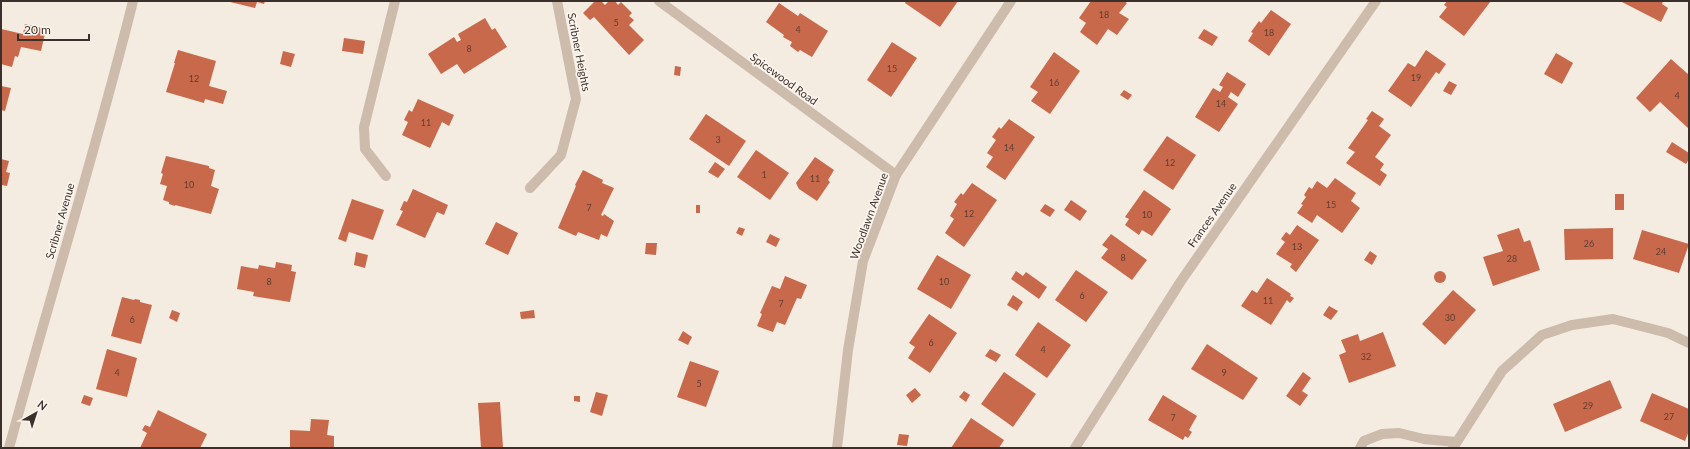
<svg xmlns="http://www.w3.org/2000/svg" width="1690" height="449" font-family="Lato,sans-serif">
  <rect width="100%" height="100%" fill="#f4ebe1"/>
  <g fill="#c8694b">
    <polygon points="226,1 265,1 264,4 257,2 255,8"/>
    <polygon points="595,1 601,1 605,5 609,1 615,1 618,5 621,2 632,13 629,16 634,20 629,25 644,40 629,55 594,17 590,20 583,13"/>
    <polygon points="906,1 958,1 940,27 905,3"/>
    <polygon points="1091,1 1124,1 1127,3 1119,13 1129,19 1117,35 1108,29 1097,45 1080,32 1086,23 1079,18"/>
    <polygon points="1447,1 1491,1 1464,36 1439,17 1447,7 1444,5"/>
    <polygon points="1620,1 1663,1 1662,4 1668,8 1661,22"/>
    <polygon points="779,3 798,16 800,13 828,31 812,57 800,50 798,52 790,46 792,42 783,37 784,35 766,22"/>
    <polygon points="1271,10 1291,24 1269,56 1248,41 1253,33 1251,32 1259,21 1261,23"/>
    <polygon points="485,18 492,30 495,28 507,47 464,74 457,64 441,74 428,54 454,37 457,42 461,40 458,34"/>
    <polygon points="25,24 46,29 41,51 21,47 18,57 15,56 12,67 1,64 1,29 23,34"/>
    <polygon points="1204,29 1218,37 1212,46 1198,38"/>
    <polygon points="344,38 365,41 363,54 342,51"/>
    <polygon points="892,42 917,58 891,97 867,80"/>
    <polygon points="178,50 216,61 209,86 227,91 223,104 205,99 204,103 166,92 175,63 174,63"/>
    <polygon points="1426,50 1446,64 1439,74 1436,72 1411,107 1388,91 1408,63 1415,67"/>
    <polygon points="283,51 295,54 291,67 280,64"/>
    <polygon points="1054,52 1080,71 1050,114 1031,101 1038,92 1030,87"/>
    <polygon points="1556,53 1573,63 1562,84 1544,74"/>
    <polygon points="1671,59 1689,75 1689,129 1660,102 1650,112 1636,98"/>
    <polygon points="675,66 681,67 680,76 674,75"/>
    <polygon points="1227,72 1246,84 1238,97 1231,92 1228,97 1238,104 1219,132 1195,117 1213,88 1220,92 1223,87 1219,85"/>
    <polygon points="1449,81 1457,85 1451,95 1443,91"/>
    <polygon points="1,86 11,88 5,111 1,110"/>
    <polygon points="1124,90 1132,95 1128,100 1120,95"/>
    <polygon points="418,99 454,115 449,126 442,122 430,148 402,135 408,122 404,120 409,110 412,112"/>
    <polygon points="1372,111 1384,119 1379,126 1391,135 1375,157 1384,164 1380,170 1387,175 1380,186 1346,163 1355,152 1348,148 1368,120 1366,119"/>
    <polygon points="706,114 746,141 729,166 689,139"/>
    <polygon points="1009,119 1035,137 1005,180 986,167 993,157 987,153 996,140 992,137 999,127 1001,129"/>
    <polygon points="1167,136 1196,155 1173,190 1143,170"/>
    <polygon points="1672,142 1689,153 1689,159 1686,164 1666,152"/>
    <polygon points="756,150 789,173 770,200 737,177"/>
    <polygon points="166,156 209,166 209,168 215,170 211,186 219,189 211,214 175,205 175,206 169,204 169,202 163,200 167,186 160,184 163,174 161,173"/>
    <polygon points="815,157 834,170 828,180 830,182 817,201 799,189 796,183"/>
    <polygon points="1,159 9,161 6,172 10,173 7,186 2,185 2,188"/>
    <polygon points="715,162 725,169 718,178 708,172"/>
    <polygon points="583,170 603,180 602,183 614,188 601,215 603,216 604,214 614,221 607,237 601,234 599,240 578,232 576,236 558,228 576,186 575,185"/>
    <polygon points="1335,178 1356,193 1351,201 1360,208 1342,233 1317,215 1312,223 1297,213 1303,205 1301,204 1306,197 1304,195 1309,187 1312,189 1317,181 1327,188"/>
    <polygon points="972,183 997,200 964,247 945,233 954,219 950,216 957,204 954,202 961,193 963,195"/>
    <polygon points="413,189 448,205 444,215 437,212 425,238 396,225 403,211 400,210 404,201 407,202"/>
    <polygon points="1144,190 1171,209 1152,236 1142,230 1139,235 1125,225 1129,219 1125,217"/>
    <rect x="1615" y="194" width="9" height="16"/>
    <polygon points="352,199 384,210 373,240 349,232 346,242 338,239"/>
    <polygon points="1071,200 1087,211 1080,221 1064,210"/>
    <polygon points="1045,204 1055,210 1050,217 1040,211"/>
    <rect x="696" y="205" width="4" height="8"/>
    <polygon points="496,222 518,233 508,255 485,244"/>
    <polygon points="1297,225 1319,240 1296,272 1290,267 1292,264 1276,254 1285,242 1281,239 1286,232 1290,235"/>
    <polygon points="739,227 745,229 742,236 736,233"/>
    <polygon points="1519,228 1524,242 1530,240 1540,270 1493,286 1483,257 1503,251 1497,235"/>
    <polygon points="1613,228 1613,259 1565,260 1564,229"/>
    <polygon points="1642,230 1689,244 1679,273 1633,259"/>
    <polygon points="770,234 780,239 776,247 766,242"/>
    <polygon points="1111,234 1147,260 1132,280 1101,258 1108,249 1102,245"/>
    <polygon points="646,243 657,243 656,255 645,254"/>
    <polygon points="1370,251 1377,256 1372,265 1364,260"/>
    <polygon points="356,252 368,255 365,268 354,265"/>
    <polygon points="937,255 971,275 951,309 917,289"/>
    <polygon points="276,262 292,265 291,271 296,272 290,302 253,296 254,292 237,289 241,266 258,269 259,265 275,268"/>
    <polygon points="1076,270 1108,292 1086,322 1055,300"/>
    <circle cx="1440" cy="277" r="6"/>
    <polygon points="1016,271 1023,276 1026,272 1047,287 1039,299 1011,279"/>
    <polygon points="785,276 807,285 801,299 797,298 785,325 777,322 773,332 757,326 762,314 760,313 772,286 780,289"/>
    <polygon points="1267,278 1291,294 1290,296 1294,298 1290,303 1287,300 1271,325 1241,306 1252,290 1257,293"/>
    <polygon points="1453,290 1476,310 1445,345 1422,324"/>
    <polygon points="1013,295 1023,302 1017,311 1007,305"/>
    <polygon points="122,297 134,300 135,299 140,300 140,302 152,305 141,344 111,336"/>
    <polygon points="1329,306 1338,311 1331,320 1323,315"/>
    <polygon points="172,310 180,313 177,322 169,318"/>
    <polygon points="534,310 535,318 521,319 520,312"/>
    <polygon points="929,314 957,333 930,373 908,358 915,347 909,343"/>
    <polygon points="1038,322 1071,345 1047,378 1015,355"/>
    <polygon points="683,331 692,337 688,345 678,340"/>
    <polygon points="1383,332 1396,366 1349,383 1339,355 1346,352 1341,340 1358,334 1360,341"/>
    <polygon points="1207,344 1258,378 1243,400 1191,369"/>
    <polygon points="107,349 137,358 127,397 96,389"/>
    <polygon points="990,349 1001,355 996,362 985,356"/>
    <polygon points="690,361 719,371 706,407 677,397"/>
    <polygon points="1004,372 1036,394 1013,427 981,404"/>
    <polygon points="1303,372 1311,378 1302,391 1308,395 1300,406 1286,396"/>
    <polygon points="1610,380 1622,408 1565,432 1553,404"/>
    <polygon points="915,388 921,395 912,403 906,395"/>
    <polygon points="964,391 970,395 966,402 959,397"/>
    <polygon points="596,392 608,395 602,416 590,412"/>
    <polygon points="1652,393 1689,409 1689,431 1685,441 1640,421"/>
    <polygon points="84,395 93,398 90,406 81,403"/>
    <polygon points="1163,395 1197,416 1189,430 1192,432 1188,438 1185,436 1183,440 1148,420"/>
    <polygon points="574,396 580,396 580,402 574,401"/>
    <polygon points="500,402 503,448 481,448 478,403"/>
    <polygon points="158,410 207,434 200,448 140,448 147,433 142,430 145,425 150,427"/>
    <polygon points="971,418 1004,440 999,448 951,448"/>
    <polygon points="311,419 329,420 327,435 334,436 334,448 290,448 290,430 310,431"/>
    <polygon points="899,434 909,435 907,446 897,445"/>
  </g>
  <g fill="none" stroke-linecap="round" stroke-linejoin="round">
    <g stroke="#cdbbac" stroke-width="10">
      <polyline points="659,1 896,175"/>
      <polyline points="386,176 365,149 364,127 395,1"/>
      <polyline points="530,188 561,155 576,99 557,1"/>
      <polyline points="837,448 848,350 863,261 896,175 1011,1"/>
      <polyline points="1075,448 1181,281 1376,1"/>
      <polyline points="1360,448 1364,441 1382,434 1399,433 1424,439 1456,442"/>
      <polyline points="1453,448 1502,371 1542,335 1572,325 1613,319 1668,333 1689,343"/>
    </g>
    <path stroke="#cdbbac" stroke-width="10" d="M9,448C49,299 96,151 133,1"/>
  </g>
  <g text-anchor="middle" stroke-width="3.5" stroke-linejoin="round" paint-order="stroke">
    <g font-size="9" fill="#5e3e33">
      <text x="1104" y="18">18</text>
      <text x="616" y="26">5</text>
      <text x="798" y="33">4</text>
      <text x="1269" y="36">18</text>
      <text x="469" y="52">8</text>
      <text x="892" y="72">15</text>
      <text x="1416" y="81">19</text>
      <text x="194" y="82">12</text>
      <text x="1054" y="86">16</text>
      <text x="1677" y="99">4</text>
      <text x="1221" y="107">14</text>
      <text x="426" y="126">11</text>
      <text x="718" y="143">3</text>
      <text x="1009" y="151">14</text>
      <text x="1170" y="166">12</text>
      <text x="764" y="178">1</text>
      <text x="815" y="182">11</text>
      <text x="189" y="188">10</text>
      <text x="1331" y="208">15</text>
      <text x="589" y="211">7</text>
      <text x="969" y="217">12</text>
      <text x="1147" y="218">10</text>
      <text x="1589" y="247">26</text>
      <text x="1297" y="250">13</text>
      <text x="1661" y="255">24</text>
      <text x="1123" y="261">8</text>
      <text x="1512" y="262">28</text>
      <text x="269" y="285">8</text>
      <text x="944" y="285">10</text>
      <text x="1082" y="299">6</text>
      <text x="1268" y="304">11</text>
      <text x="781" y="307">7</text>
      <text x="1450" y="321">30</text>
      <text x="132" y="323">6</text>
      <text x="931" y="346">6</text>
      <text x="1043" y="353">4</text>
      <text x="1366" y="360">32</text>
      <text x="117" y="376">4</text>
      <text x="1224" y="376">9</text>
      <text x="699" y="387">5</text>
      <text x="1588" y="409">29</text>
      <text x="1669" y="420">27</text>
      <text x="1173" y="421">7</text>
    </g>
    <g font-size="11" fill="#3b302b" stroke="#fbf5ee">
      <text transform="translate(579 52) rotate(79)" y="4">Scribner Heights</text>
      <text transform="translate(784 79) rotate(36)" y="4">Spicewood Road</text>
      <text transform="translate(1212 215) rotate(-55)" y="4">Frances Avenue</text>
      <text transform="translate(869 216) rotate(-70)" y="4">Woodlawn Avenue</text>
      <text transform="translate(60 221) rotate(-74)" y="4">Scribner Avenue</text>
    </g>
  </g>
  <rect width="1690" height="449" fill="none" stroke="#3b302b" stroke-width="4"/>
  <g transform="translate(36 413) rotate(39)" stroke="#fbf5ee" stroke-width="3" paint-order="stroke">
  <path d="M0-3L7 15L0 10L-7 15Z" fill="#3b302b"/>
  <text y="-6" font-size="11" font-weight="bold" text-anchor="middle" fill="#3b302b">N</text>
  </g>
  <path d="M18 34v6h71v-6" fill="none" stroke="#3b302b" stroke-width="2"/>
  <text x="24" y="34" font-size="12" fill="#3b302b" stroke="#fbf5ee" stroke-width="3" paint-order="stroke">20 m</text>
</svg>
